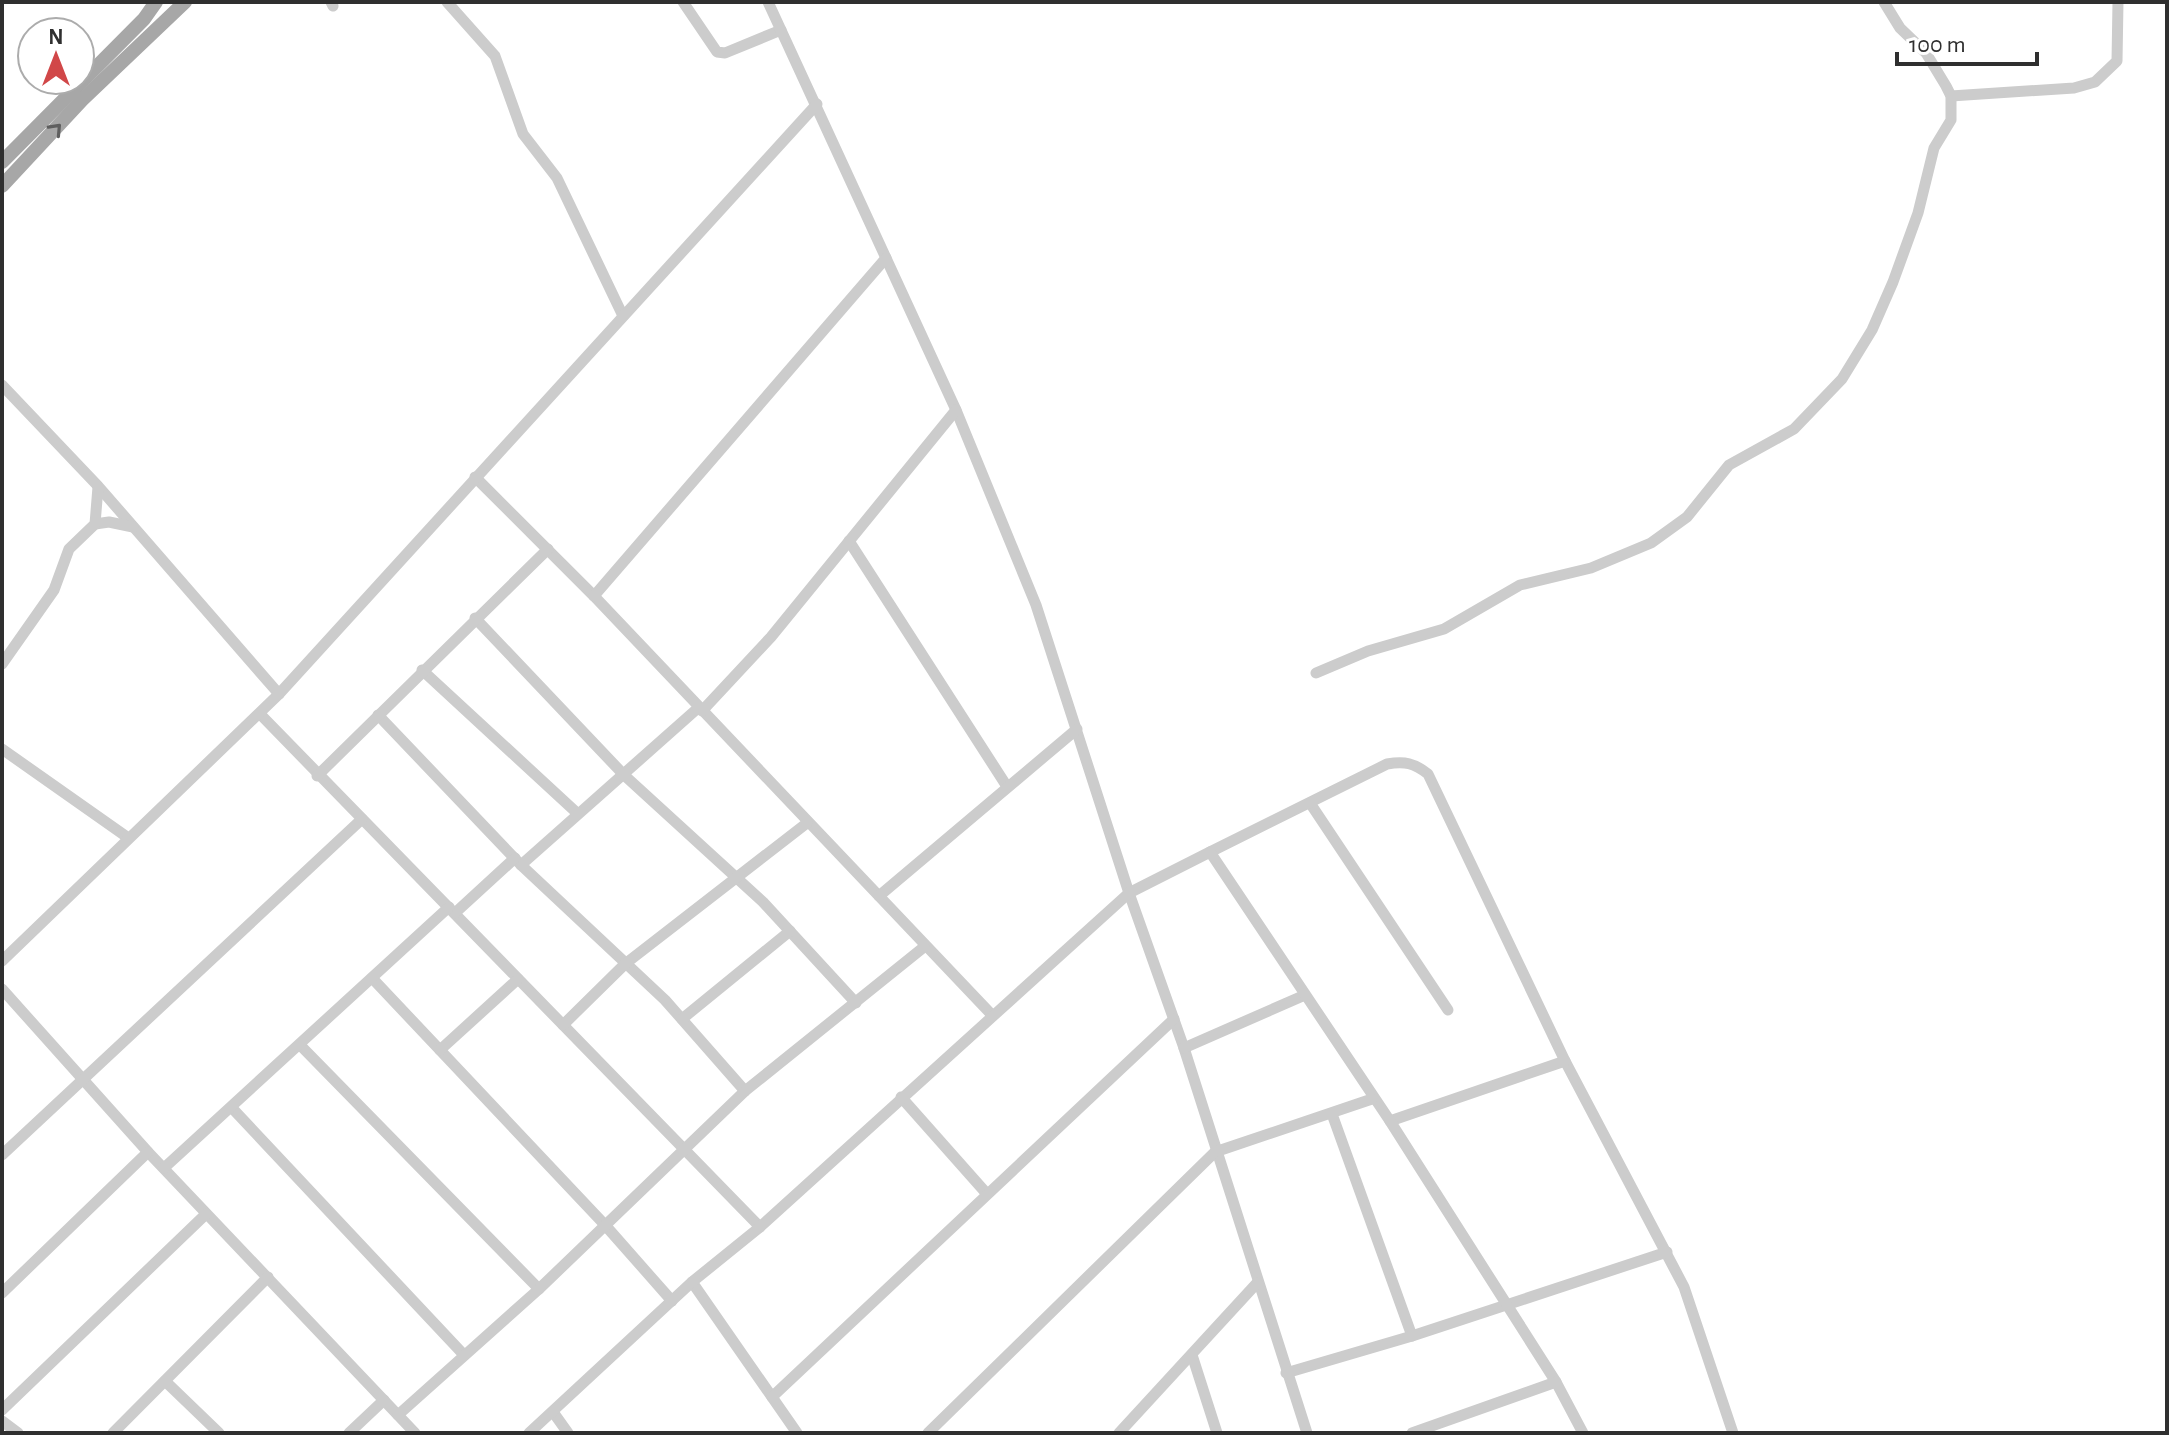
<svg xmlns="http://www.w3.org/2000/svg" width="2169" height="1435" font-family="'Alegreya Sans',sans-serif">
  <rect width="100%" height="100%" fill="#fff"/>
  <g fill="none" stroke-linecap="round" stroke-linejoin="round">
    <g stroke="#ccc" stroke-width="11">
      <polyline points="331,2 333,6"/>
      <polyline points="447,2 495,56 523,134 557,178 623,316"/>
      <polyline points="683,2 717,52 725,53 781,30"/>
      <polyline points="768,2 956,410 1036,605 1129,893 1184,1048 1307,1433"/>
      <polyline points="1951,96 2074,88 2095,82 2117,61 2118,2"/>
      <polyline points="2,385 98,486 279,694"/>
      <polyline points="475,477 594,596 992,1015"/>
      <polyline points="95,524 109,522 133,527"/>
      <polyline points="849,541 1006,785"/>
      <polyline points="594,596 886,258"/>
      <polyline points="475,618 624,775 763,902 856,1003"/>
      <polyline points="2,664 54,590 69,549 95,524 98,487"/>
      <polyline points="422,670 577,813"/>
      <polyline points="1316,673 1368,651 1444,629 1520,585 1591,568 1651,543 1687,517 1729,465 1794,429 1842,379 1872,330 1893,282 1918,213 1934,148 1951,120 1951,96 1946,86 1926,53 1900,28 1884,2"/>
      <polyline points="702,711 771,637 956,410"/>
      <polyline points="260,714 760,1227"/>
      <polyline points="378,715 521,865 665,1000 745,1091"/>
      <polyline points="2,749 127,837"/>
      <polyline points="317,776 548,549"/>
      <polyline points="1310,803 1448,1010"/>
      <path d="M1210,852L1387,764C1405,761 1414,763 1428,774L1565,1061L1684,1287L1733,1433"/>
      <polyline points="521,865 698,708"/>
      <polyline points="879,896 1077,729"/>
      <polyline points="455,913 515,858"/>
      <polyline points="2,961 279,694 817,104"/>
      <polyline points="372,978 605,1225 672,1301"/>
      <polyline points="2,989 148,1152 415,1433"/>
      <polyline points="682,1019 790,931"/>
      <polyline points="563,1025 625,964 807,823"/>
      <polyline points="300,1045 539,1289"/>
      <polyline points="1184,1048 1305,995"/>
      <polyline points="440,1050 518,979"/>
      <polyline points="901,1097 987,1194"/>
      <polyline points="232,1108 464,1355"/>
      <polyline points="1332,1114 1412,1336"/>
      <polyline points="1390,1121 1565,1061"/>
      <polyline points="2,1155 362,819"/>
      <polyline points="164,1168 449,907"/>
      <polyline points="692,1282 797,1433"/>
      <polyline points="2,1293 148,1152"/>
      <polyline points="1192,1355 1217,1433"/>
      <polyline points="1286,1373 1412,1336 1667,1252"/>
      <polyline points="165,1381 219,1433"/>
      <polyline points="772,1397 1174,1019"/>
      <polyline points="2,1410 206,1214"/>
      <polyline points="553,1412 568,1433"/>
      <polyline points="398,1415 539,1289 745,1091 924,947"/>
      <polyline points="2,1421 18,1433"/>
      <polyline points="113,1433 268,1277"/>
      <polyline points="349,1433 384,1400"/>
      <polyline points="529,1433 692,1282 760,1227 1129,893 1210,852 1390,1121 1556,1382 1583,1433"/>
      <polyline points="928,1433 1215,1152 1372,1099"/>
      <polyline points="1119,1433 1257,1283"/>
      <polyline points="1412,1433 1556,1382"/>
    </g>
    <g stroke="#a7a7a7" stroke-width="14">
      <polyline points="2,162 144,19 156,2"/>
      <polyline points="2,186 82,100 185,2"/>
    </g>
  </g>
  <defs><path id="oneway-chevron" d="M-2-3.5L2.5 0L-2 3.5" fill="none" stroke-width="1.6" stroke-linecap="round" stroke-linejoin="round" transform="scale(2)"/></defs>
  <use stroke="#5f5f5f" href="#oneway-chevron" transform="translate(56 129) rotate(-47)"/>
  <rect width="2169" height="1435" fill="none" stroke="#2f2f2f" stroke-width="8"/>
  <g transform="translate(56 56)"><circle r="38" fill="#ffffff" stroke="#acacac" stroke-width="2"/>
  <path d="M0-6L14 30L0 20L-14 30Z" fill="#d14748"/>
  <text y="-12" font-size="22" font-weight="bold" text-anchor="middle" fill="#2f2f2f">N</text>
  </g>
  <path d="M1897 52v12h140v-12" fill="none" stroke="#2f2f2f" stroke-width="4"/>
  <text x="1909" y="52" font-size="24" fill="#2f2f2f" stroke="#ffffff" stroke-width="6" paint-order="stroke">100 m</text>
</svg>
